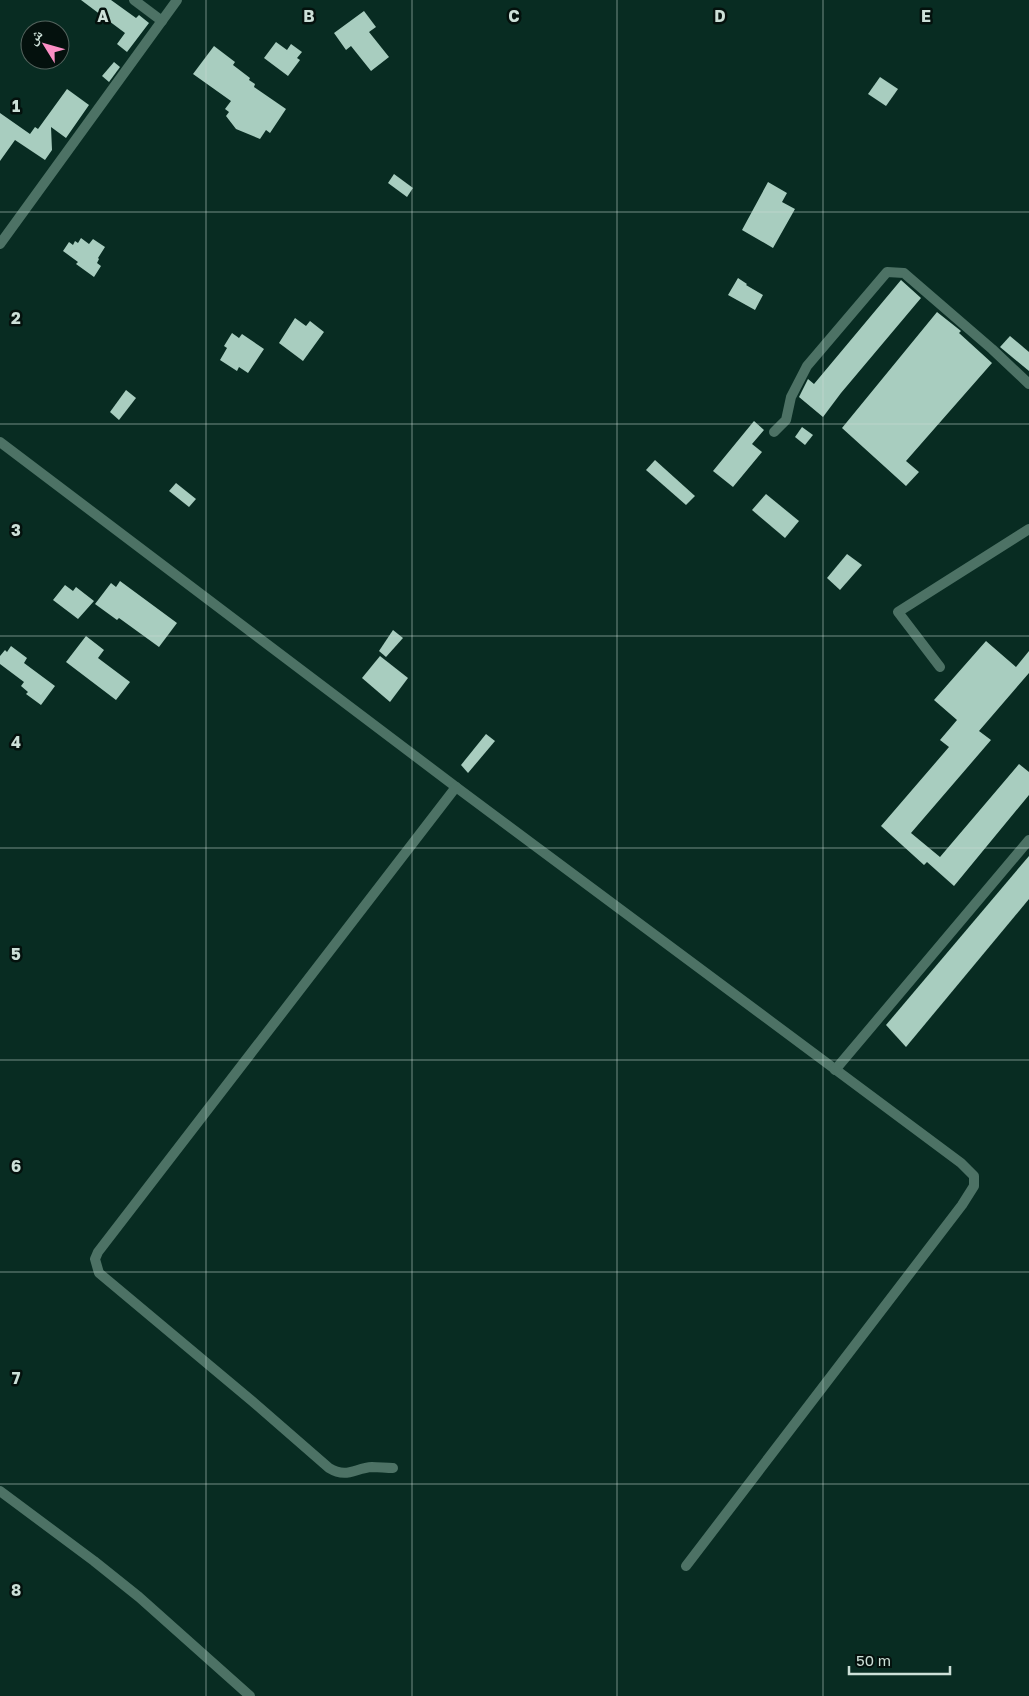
<svg xmlns="http://www.w3.org/2000/svg" width="1029" height="1696" font-family="'Golos Text','Noto Naskh Arabic',sans-serif">
  <rect width="100%" height="100%" fill="#082c22"/>
  <g fill="#a8cdbf">
    <polygon points="81,0 111,0 136,18 139,15 149,23 127,52 117,44 125,33"/>
    <polygon points="364,11 376,27 369,32 389,57 371,71 351,46 346,50 334,33"/>
    <polygon points="276,42 287,50 291,44 302,52 297,58 300,60 288,76 264,58"/>
    <polygon points="214,46 235,62 233,65 250,78 249,80 255,84 254,87 286,109 270,133 266,130 260,139 236,129 226,116 229,112 225,109 231,101 193,74"/>
    <polygon points="114,62 120,67 109,82 102,76"/>
    <polygon points="880,77 898,89 886,106 868,94"/>
    <polygon points="67,89 89,105 66,138 51,127 52,150 45,160 15,140 0,161 0,113 30,134 35,127 38,129"/>
    <polygon points="394,174 413,188 407,197 388,183"/>
    <polygon points="768,182 787,193 782,202 795,209 773,248 742,230"/>
    <polygon points="81,238 89,244 93,239 105,247 98,258 99,259 97,263 101,266 94,277 76,264 78,262 63,251 69,242 73,245 75,241 78,243"/>
    <polygon points="738,278 747,284 746,285 763,295 755,310 728,295"/>
    <polygon points="901,280 921,298 841,393 823,417 799,397 808,379 814,384"/>
    <polygon points="937,312 961,331 959,333 992,363 906,461 919,472 906,486 842,428"/>
    <polygon points="295,318 306,326 310,321 324,332 303,361 279,343"/>
    <polygon points="232,333 239,338 242,334 264,349 248,373 239,367 237,371 220,360 227,348 224,346"/>
    <polygon points="1010,336 1029,352 1029,371 1000,347"/>
    <polygon points="126,390 136,398 119,420 110,412"/>
    <polygon points="754,421 764,430 752,444 762,452 733,487 713,471"/>
    <polygon points="802,427 813,435 805,445 795,437"/>
    <polygon points="655,460 695,496 686,505 646,470"/>
    <polygon points="176,483 196,499 189,507 169,491"/>
    <polygon points="766,494 799,521 785,538 752,510"/>
    <polygon points="847,554 862,565 840,590 827,578"/>
    <polygon points="120,581 177,623 159,647 119,618 117,620 95,604 111,583 116,587"/>
    <polygon points="65,585 73,591 76,587 94,601 78,619 53,600"/>
    <polygon points="393,630 403,638 386,657 379,651"/>
    <polygon points="86,636 104,650 98,658 130,682 116,700 66,662"/>
    <polygon points="986,641 1016,667 1029,651 1029,673 979,731 991,740 911,833 940,857 1019,764 1029,772 1029,795 954,886 927,862 924,865 881,826 949,747 940,740 957,720 934,700"/>
    <polygon points="11,646 27,658 24,663 55,686 41,705 26,694 28,692 21,686 24,682 0,664 0,656 5,650 7,652"/>
    <polygon points="380,656 408,678 390,702 362,678"/>
    <polygon points="486,734 495,741 468,773 461,765"/>
    <polygon points="1029,856 1029,899 906,1047 886,1025"/>
  </g>
  <g fill="none" stroke-linecap="round" stroke-linejoin="round">
    <g stroke="#4d7265" stroke-width="10">
      <polyline points="134,0 162,21"/>
      <polyline points="0,244 177,0"/>
      <polyline points="774,432 786,420 791,397 807,366 887,272 904,273 992,349 1029,384"/>
      <polyline points="0,442 456,787 961,1163 974,1176 974,1186 962,1205 686,1566"/>
      <polyline points="940,667 898,612 1029,529"/>
      <polyline points="835,1070 1029,840"/>
      <path d="M393,1468C386,1468 379,1467 372,1467C355,1468 347,1479 329,1468L252,1401L99,1273L95,1259L98,1252L456,787"/>
      <polyline points="0,1491 94,1561 139,1597 250,1696"/>
    </g>
  </g>
  <path fill="none" stroke="#cde0d8" stroke-width="1" stroke-opacity="0.55" d="M206,0V1696M412,0V1696M617,0V1696M823,0V1696M0,212H1029M0,424H1029M0,636H1029M0,848H1029M0,1060H1029M0,1272H1029M0,1484H1029"/>
  <g font-size="16" text-anchor="middle" font-weight="bold" fill="#cde0d8" stroke="#04110d" stroke-width="5" stroke-linejoin="round" paint-order="stroke">
    <text x="103" y="22">A</text>
    <text x="309" y="22">B</text>
    <text x="514" y="22">C</text>
    <text x="720" y="22">D</text>
    <text x="926" y="22">E</text>
    <text x="16" y="112">1</text>
    <text x="16" y="324">2</text>
    <text x="16" y="536">3</text>
    <text x="16" y="748">4</text>
    <text x="16" y="960">5</text>
    <text x="16" y="1172">6</text>
    <text x="16" y="1384">7</text>
    <text x="16" y="1596">8</text>
  </g>
  <g transform="translate(45 45) rotate(307)"><circle r="24" fill="#04110d" stroke="#54645e"/>
  <path d="M0-4L9 19L0 12L-9 19Z" fill="#fb8fc4"/>
  <text y="-8" font-size="14" font-weight="bold" text-anchor="middle" fill="#cde0d8">ش</text>
  </g>
  <path d="M849 1666v8h101v-8" fill="none" stroke="#cde0d8" stroke-width="2.5"/>
  <text x="856" y="1666" font-size="15" fill="#cde0d8" stroke="#04110d" stroke-width="4" paint-order="stroke">50 m</text>
</svg>
